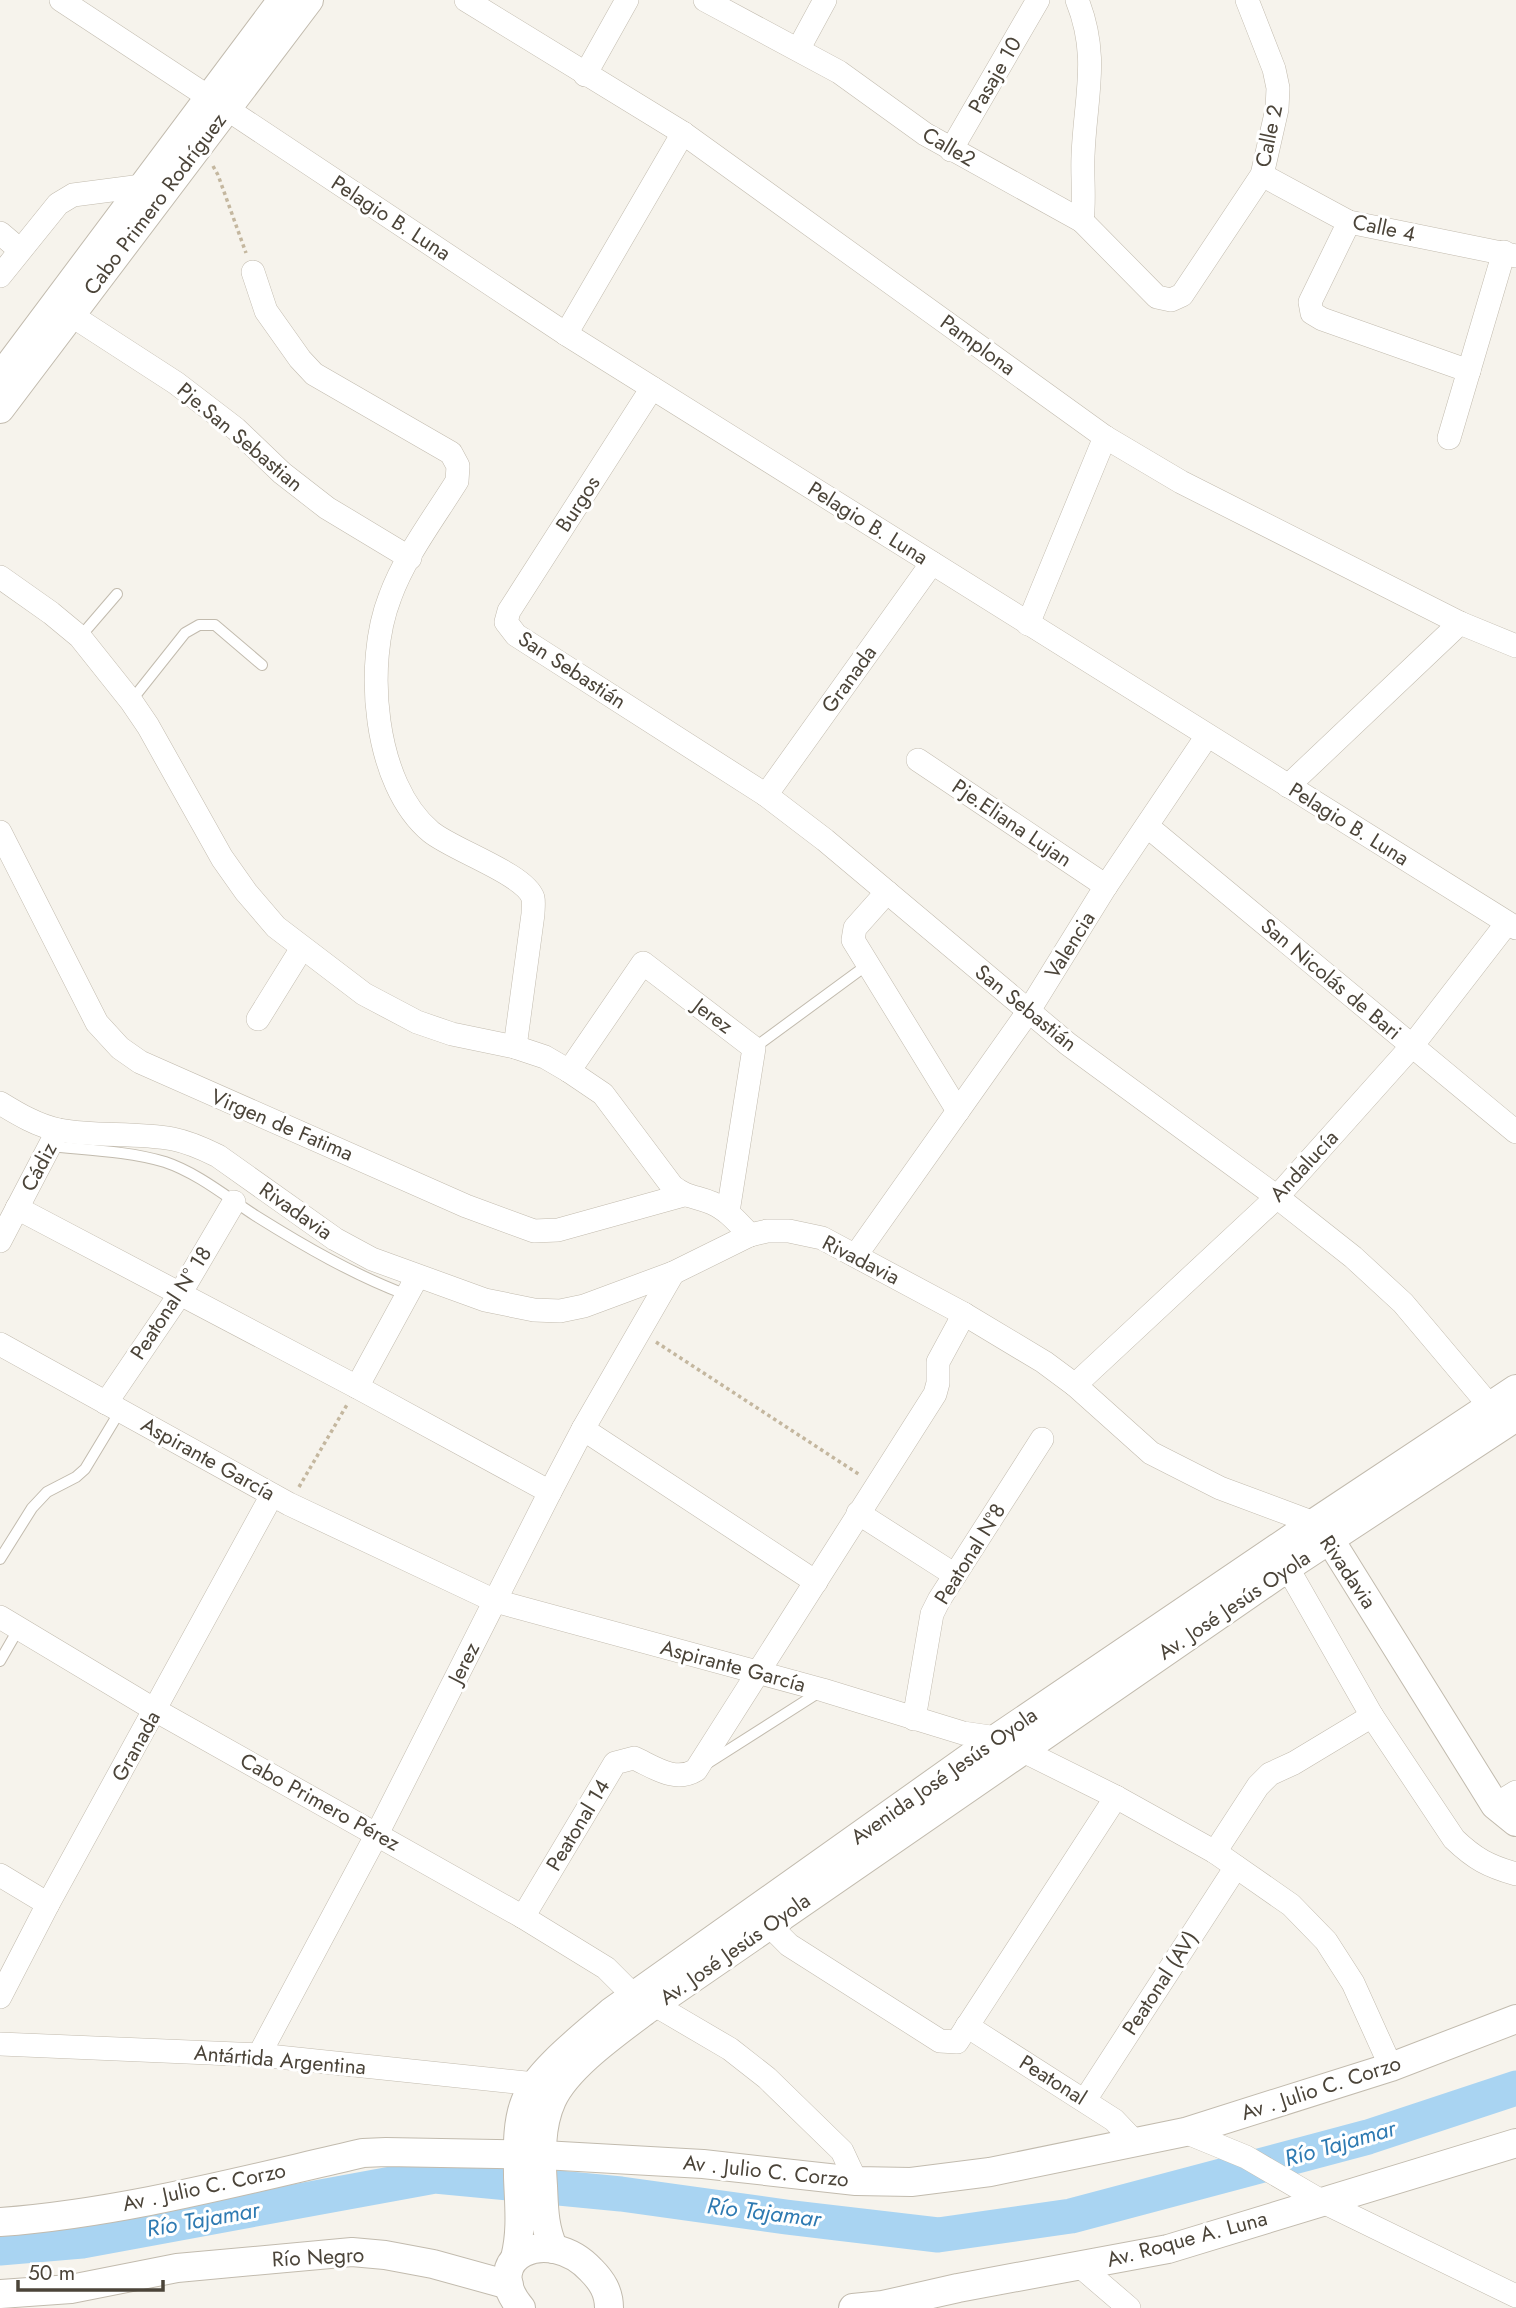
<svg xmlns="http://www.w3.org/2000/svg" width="1516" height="2308" font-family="Jost,sans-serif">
  <rect width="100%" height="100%" fill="#f6f3ec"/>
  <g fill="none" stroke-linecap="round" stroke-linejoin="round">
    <polyline stroke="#a9d4f2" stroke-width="35" points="0,2248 82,2241 435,2176 621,2194 786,2217 938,2235 1071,2216 1368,2137 1516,2088"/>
    <g stroke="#c2bbae" stroke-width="12">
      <g id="service">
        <polyline points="80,637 117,594"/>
        <polyline points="131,701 185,633 199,625 215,625 262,665"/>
        <polyline points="754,1048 867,965"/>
        <path d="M49,1146C87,1150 128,1151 165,1162C198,1173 228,1198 256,1216C304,1246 354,1275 407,1295"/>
        <polyline points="0,1559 32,1508 47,1492 76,1477 85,1469 120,1411"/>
        <polyline points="0,1661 19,1628"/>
        <polyline points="708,1763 821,1691"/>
      </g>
    </g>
    <g stroke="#c2bbae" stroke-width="24">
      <g id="minor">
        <polyline points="61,0 210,98"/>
        <polyline points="466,0 683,133 1105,437 1181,482 1460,623 1516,646"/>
        <polyline points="705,0 839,72 925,134 1082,221 1157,297 1171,300 1182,295 1262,175 1277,109 1278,88 1274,69 1247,0"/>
        <path d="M1077,0C1100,57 1085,98 1083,156C1082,178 1085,199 1082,221"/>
        <polyline points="799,48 825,0"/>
        <polyline points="585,75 627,0"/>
        <polyline points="227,109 566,334 1516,928"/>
        <polyline points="951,150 1038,0"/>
        <polyline points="1262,175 1349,222 1516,256"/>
        <polyline points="1349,222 1310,302 1312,313 1322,319 1469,371"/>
        <polyline points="0,233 20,250"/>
        <path d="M253,272L266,311L300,359L314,374L451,453L458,466L457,481C434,518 405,556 390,597C364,663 373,784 431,832C453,850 525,874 533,898C534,902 533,910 533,914L515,1047"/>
        <polyline points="0,276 58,204 73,195 142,186"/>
        <polyline points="71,315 176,383 236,429 282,473 327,508 410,558"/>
        <polyline points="566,334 683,133"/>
        <polyline points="652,388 509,611 506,622 516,635 766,795 825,840 1068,1044 1277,1197 1353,1257 1403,1303 1489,1405 1503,1418"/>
        <polyline points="1449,438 1504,252"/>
        <path d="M0,577L51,613L80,637L131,701L148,726L222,858L246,892L276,927L364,994L417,1022L452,1034L515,1047L545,1057L569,1071L603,1094L672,1186C687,1198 696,1196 712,1203C727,1209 739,1224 750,1235"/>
        <polyline points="1028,624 1105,437"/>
        <polyline points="918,760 1106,886"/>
        <polyline points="1288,786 1460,623"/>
        <polyline points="766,795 932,563"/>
        <polyline points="1147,826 1516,1132"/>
        <polyline points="0,832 97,1023 120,1048 140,1062 466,1206 534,1231 558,1230 684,1195"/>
        <polyline points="887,892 855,928 853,940 958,1111"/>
        <polyline points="258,1019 302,948"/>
        <polyline points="569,1071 643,963 754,1048 728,1212"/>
        <path d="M0,1103C18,1114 38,1126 59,1130C96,1137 135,1132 173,1139C188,1142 204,1149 218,1156L335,1239L372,1259L485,1300L534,1310L560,1311L584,1306L673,1273L750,1235L767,1231H789L822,1238L964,1314L1044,1362L1075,1385L1151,1453L1220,1488L1314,1523"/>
        <polyline points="17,1208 357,1387 550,1492"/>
        <polyline points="0,1241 58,1130"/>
        <polyline points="856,1255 1028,1012 1106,886 1207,736"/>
        <polyline points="0,1344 289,1504 495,1601 823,1690 963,1733 997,1738 1116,1797 1215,1852 1291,1905 1326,1941 1353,1983 1391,2067"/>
        <polyline points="1075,1385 1277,1197 1412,1046 1507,923"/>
        <polyline points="357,1387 417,1277"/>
        <polyline points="106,1403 180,1294 234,1202"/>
        <polyline points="583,1429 816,1582"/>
        <polyline points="858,1513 955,1575"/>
        <path d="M1287,1567L1372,1716L1454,1839C1475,1859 1488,1866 1516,1874"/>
        <polyline points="0,1617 155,1710 523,1917 606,1968 633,1995"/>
        <polyline points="914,1719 932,1614 939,1600 1042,1439"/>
        <polyline points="1495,1805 1516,1792"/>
        <polyline points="1215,1852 1258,1786 1270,1774 1294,1763 1372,1716"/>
        <polyline points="0,1875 48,1904"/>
        <path d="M523,1917L615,1763L634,1758C654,1767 675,1783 696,1770L935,1394L938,1383V1362L964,1314"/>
        <polyline points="769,1925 789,1945 940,2041 957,2042 1116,1797"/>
        <polyline points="0,1997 48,1904 272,1495"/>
        <polyline points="655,2005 730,2049 767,2078 842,2151 856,2181"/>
        <polyline points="967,2026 1114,2120 1134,2141"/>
        <polyline points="0,2044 259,2055 535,2084 548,2087"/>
        <polyline points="259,2055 377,1834 550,1492 583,1429 673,1273"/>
        <polyline points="1085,2100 1236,1867"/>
        <polyline points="1185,2132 1246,2157 1323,2202 1516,2296"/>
        <polyline points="1080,2266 1129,2308"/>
      </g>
    </g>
    <g stroke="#c2bbae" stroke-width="30">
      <g id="tertiary">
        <polyline points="1,376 282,0"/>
        <polyline points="0,409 309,0"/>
        <polyline points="1318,1527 1330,1540 1495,1805 1516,1822"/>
        <path d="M0,2222C122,2213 244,2180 363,2153L386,2152L543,2155L703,2164L856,2181L911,2182L990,2172L1185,2132L1391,2067L1516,2019"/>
        <path d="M554,2249C544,2228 544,2208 543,2186C541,2158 540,2126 552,2100C567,2067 616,2033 645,2011L1300,1559L1516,1417"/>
        <path d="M515,2258C522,2231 519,2205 518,2177C518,2153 516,2125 525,2102C536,2072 586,2034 611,2012L997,1738L1314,1523L1516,1389"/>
        <polyline points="0,2294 71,2289 177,2268 352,2252 385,2255 433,2264 509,2285"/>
        <path d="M521,2308C478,2257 548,2224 591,2270C602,2281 609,2292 609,2308"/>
        <polyline points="853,2308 883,2305 958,2288 1168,2249 1516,2143"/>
      </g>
    </g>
    <g stroke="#c4b79f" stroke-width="3.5" stroke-dasharray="3.5 3.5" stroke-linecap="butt">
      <polyline points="213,166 218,175 246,253"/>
      <polyline points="656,1342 860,1475"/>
      <polyline points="299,1487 348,1403"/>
    </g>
    <use href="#service" stroke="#fff" stroke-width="10"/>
    <use href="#minor" stroke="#fff" stroke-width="23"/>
    <use href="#tertiary" stroke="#fff" stroke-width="28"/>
  </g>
  <g text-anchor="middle" stroke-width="6" stroke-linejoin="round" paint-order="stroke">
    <g font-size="21" fill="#4b4439" stroke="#fff">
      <text transform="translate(995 75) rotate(-60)" y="7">Pasaje 10</text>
      <text transform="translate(1269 136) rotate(-78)" y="7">Calle 2</text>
      <text transform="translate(949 147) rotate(30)" y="7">Calle2</text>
      <text transform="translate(155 204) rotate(-53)" y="7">Cabo Primero Rodríguez</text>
      <text transform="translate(391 218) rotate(33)" y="7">Pelagio B. Luna</text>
      <text transform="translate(1384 228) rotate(12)" y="7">Calle 4</text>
      <text transform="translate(978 345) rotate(36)" y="7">Pamplona</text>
      <text transform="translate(240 437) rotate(40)" y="7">Pje.San Sebastian</text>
      <text transform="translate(578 504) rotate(-57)" y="7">Burgos</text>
      <text transform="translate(868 523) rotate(32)" y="7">Pelagio B. Luna</text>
      <text transform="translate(572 670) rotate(33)" y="7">San Sebastián</text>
      <text transform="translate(849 679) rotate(-54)" y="7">Granada</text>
      <text transform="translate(1012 823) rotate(34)" y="7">Pje.Eliana Lujan</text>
      <text transform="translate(1349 824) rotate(32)" y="7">Pelagio B. Luna</text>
      <text transform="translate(1070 945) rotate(-58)" y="7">Valencia</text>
      <text transform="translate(1331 979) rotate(40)" y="7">San Nicolás de Bari</text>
      <text transform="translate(1026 1008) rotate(39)" y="7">San Sebastián</text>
      <text transform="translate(713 1016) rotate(37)" y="7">Jerez</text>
      <text transform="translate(282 1125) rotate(23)" y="7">Virgen de Fatima</text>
      <text transform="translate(1304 1166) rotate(-47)" y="7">Andalucía</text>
      <text transform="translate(39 1167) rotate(-62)" y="7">Cádiz</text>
      <text transform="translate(296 1211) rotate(35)" y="7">Rivadavia</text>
      <text transform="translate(861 1260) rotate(27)" y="7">Rivadavia</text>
      <text transform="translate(171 1303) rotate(-57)" y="7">Peatonal N° 18</text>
      <text transform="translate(208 1459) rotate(29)" y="7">Aspirante García</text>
      <text transform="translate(970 1554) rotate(-58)" y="7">Peatonal N°8</text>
      <text transform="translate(1348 1572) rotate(56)" y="7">Rivadavia</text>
      <text transform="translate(1234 1605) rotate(-34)" y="7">Av. José Jesús Oyola</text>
      <text transform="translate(464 1663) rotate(-63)" y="7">Jerez</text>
      <text transform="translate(733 1666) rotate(15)" y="7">Aspirante García</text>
      <text transform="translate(136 1746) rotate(-61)" y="7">Granada</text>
      <text transform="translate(944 1776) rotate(-35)" y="7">Avenida José Jesús Oyola</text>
      <text transform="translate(320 1802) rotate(29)" y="7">Cabo Primero Pérez</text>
      <text transform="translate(578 1825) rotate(-59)" y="7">Peatonal 14</text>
      <text transform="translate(735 1949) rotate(-35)" y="7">Av. José Jesús Oyola</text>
      <text transform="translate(1160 1983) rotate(-57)" y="7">Peatonal (AV)</text>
      <text transform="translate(280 2060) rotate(5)" y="7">Antártida Argentina</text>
      <text transform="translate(1053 2080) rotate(32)" y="7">Peatonal</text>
      <text transform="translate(1321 2088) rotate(-18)" y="7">Av . Julio C. Corzo</text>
      <text transform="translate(766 2171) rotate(6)" y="7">Av . Julio C. Corzo</text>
      <text transform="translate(204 2187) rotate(-12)" y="7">Av . Julio C. Corzo</text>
      <text transform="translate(1187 2239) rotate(-15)" y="7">Av. Roque A. Luna</text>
      <text transform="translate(318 2257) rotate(-3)" y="7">Río Negro</text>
    </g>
    <g font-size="23" font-style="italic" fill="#2e7ab2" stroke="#fff">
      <text transform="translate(1340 2143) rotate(-16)" y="8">Río Tajamar</text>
      <text transform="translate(764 2212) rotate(7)" y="8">Río Tajamar</text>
      <text transform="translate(203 2219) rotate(-10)" y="8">Río Tajamar</text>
    </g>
  </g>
  <path d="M18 2280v10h145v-10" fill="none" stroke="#4b4439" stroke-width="3.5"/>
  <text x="28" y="2280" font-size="21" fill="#4b4439" stroke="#ffffff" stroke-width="5" paint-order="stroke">50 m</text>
</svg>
